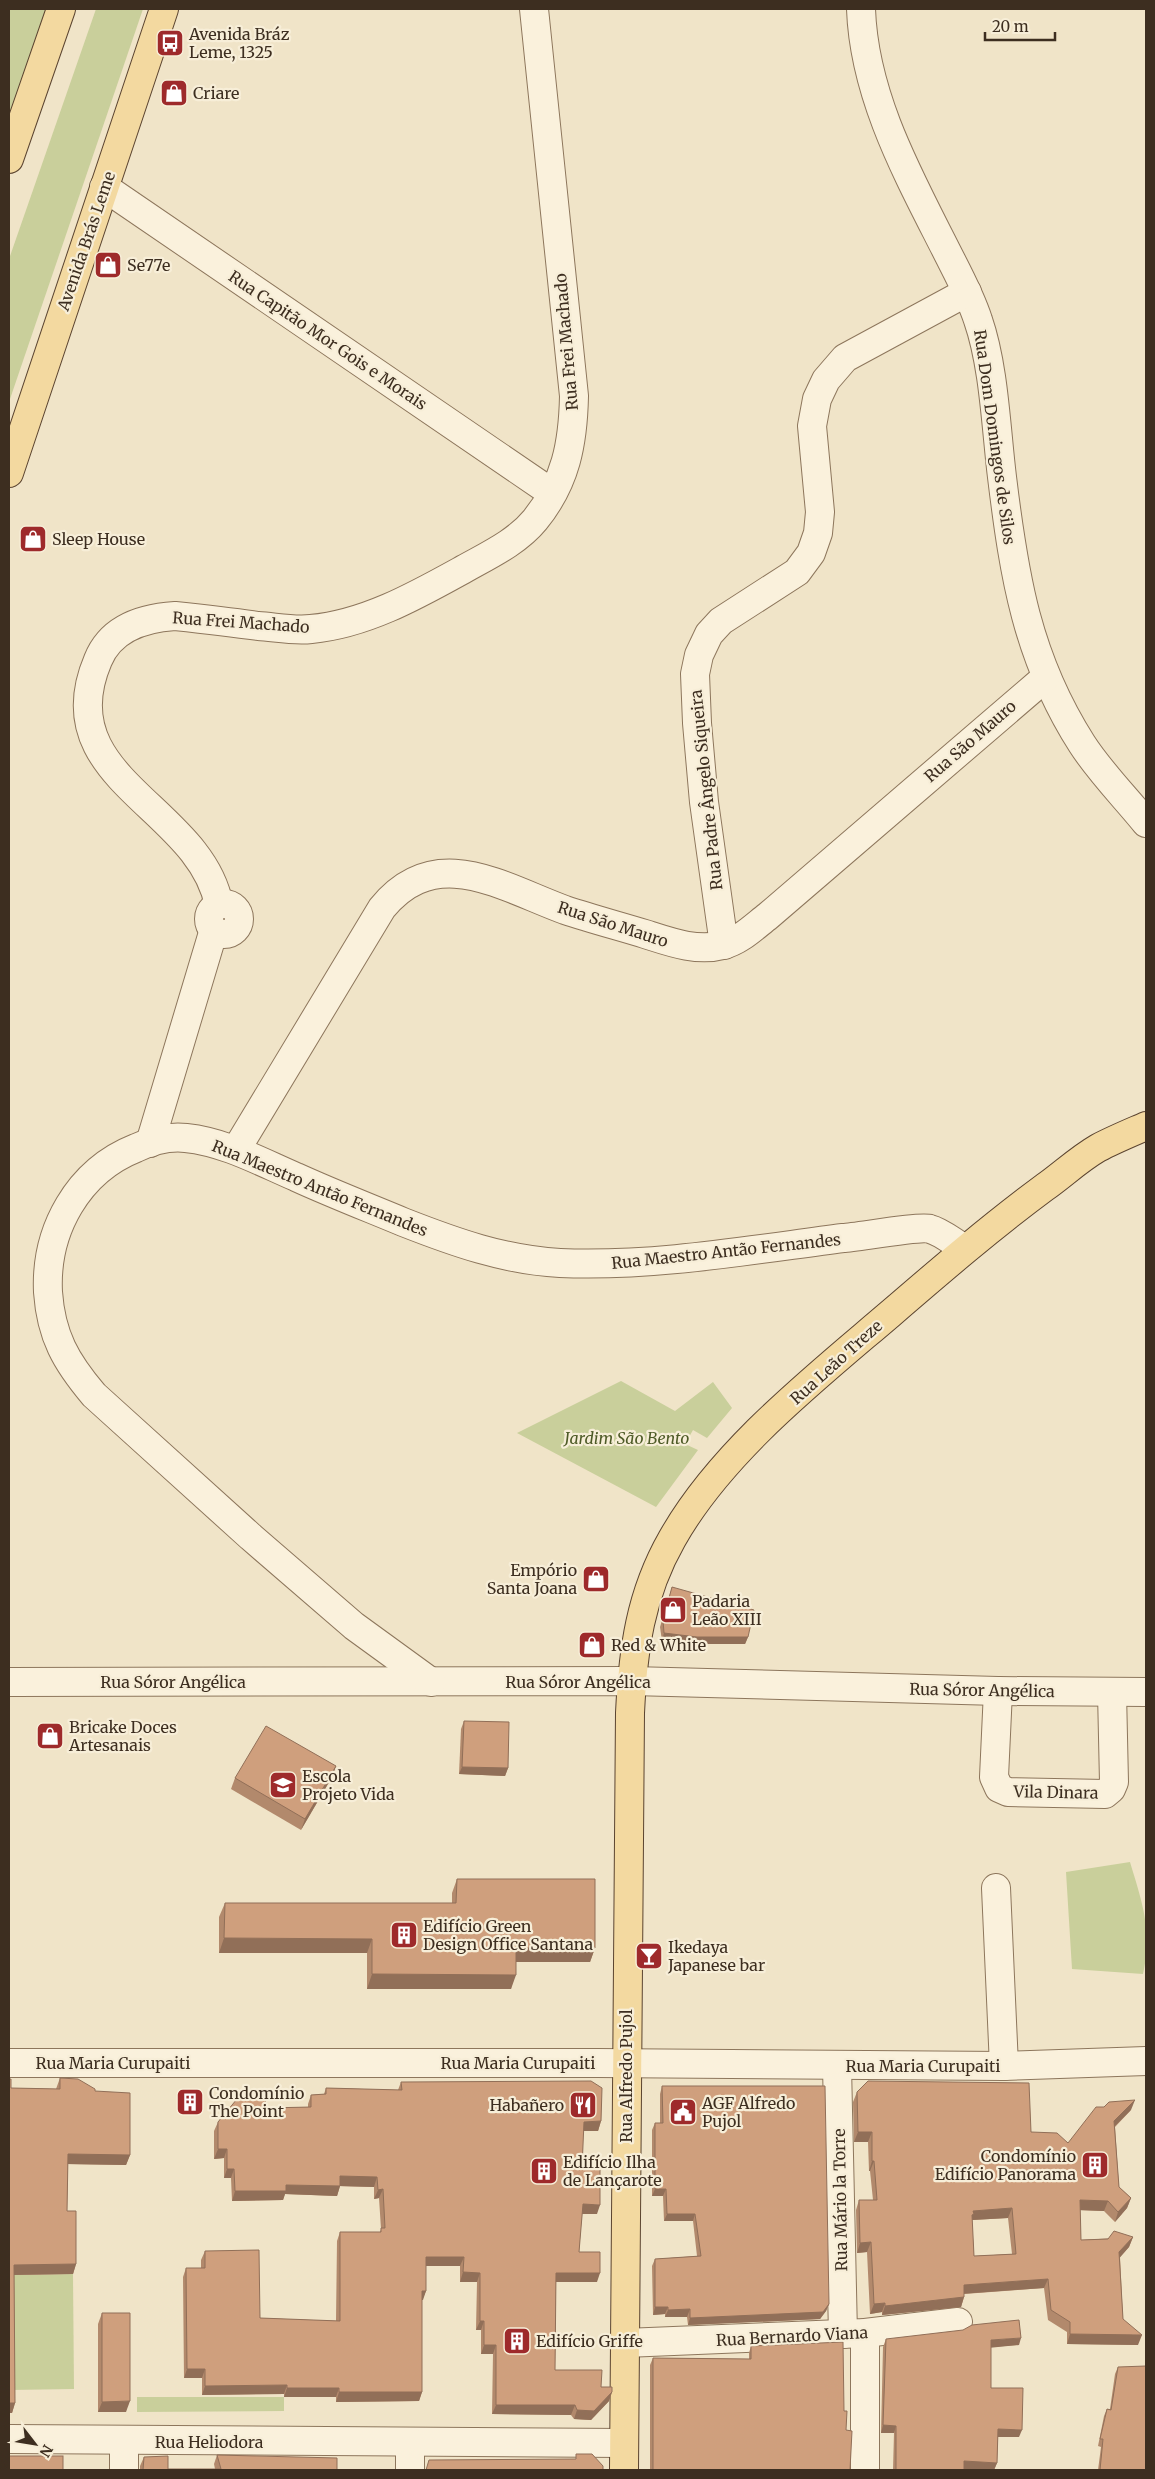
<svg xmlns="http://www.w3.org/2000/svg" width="1155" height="2479" font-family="Merriweather,serif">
  <rect width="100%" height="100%" fill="#f0e4c8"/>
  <g fill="#c9cf9b">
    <polygon points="9,9 50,9 9,128"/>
    <polygon points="96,9 143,9 9,402 9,259"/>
    <polygon points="621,1381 675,1411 713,1382 732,1408 707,1438 693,1430 685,1444 698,1450 656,1507 517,1433"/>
    <path d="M1130,1862C1142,1902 1153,1932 1143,1974L1072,1969L1066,1872Z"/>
    <polygon points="73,2274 74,2389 11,2390 10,2275"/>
    <polygon points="137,2397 284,2397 284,2411 137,2412"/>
  </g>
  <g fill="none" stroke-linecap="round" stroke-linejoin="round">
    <g stroke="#8d765c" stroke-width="30">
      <g id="minor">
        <path d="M861,9C864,95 907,173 945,248C957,272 970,295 978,320C994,366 996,428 1002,477C1014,576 1027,658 1082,744C1100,772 1125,797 1146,823"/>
        <polyline points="104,187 552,493"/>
        <circle cx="224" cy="919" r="15"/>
        <path d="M219,905C200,806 47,779 98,660C111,628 143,618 175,616C203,619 230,622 258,626C275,627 293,631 311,629C366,624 417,595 464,569C489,555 517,542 535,520C566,482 573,443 574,396L534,9"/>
        <polyline points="724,945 704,802 697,723 695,674 699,655 709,634 721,621 797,572 811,553 818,533 820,512 812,426 817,399 826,380 845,358 967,292"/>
        <polyline points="150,1143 212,936 215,931"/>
        <path d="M236,1150L382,908C436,842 502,887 565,910C592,919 619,926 645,934C670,942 697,952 723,945C740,941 755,926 768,916L1045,678"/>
        <polyline points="9,1682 632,1681 998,1691 1146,1692"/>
        <path d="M431,1682L354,1626L251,1537L94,1395C66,1362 51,1336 48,1292C45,1230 78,1171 136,1148C151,1141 169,1136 186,1138C225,1142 261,1162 296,1177C331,1193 367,1207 403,1222C454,1242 504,1260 560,1263C654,1267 750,1250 843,1238C858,1237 920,1226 930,1229C942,1232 954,1243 965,1249"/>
        <polyline points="998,1691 994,1777 999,1788 1008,1792 1105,1794 1111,1789 1114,1782 1112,1692"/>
        <polyline points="996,1888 1004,2066"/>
        <polyline points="9,2063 598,2063 1004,2066 1146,2061"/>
        <polyline points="837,2066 843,2334"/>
        <polyline points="625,2343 865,2333 958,2322"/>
        <polyline points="9,2439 624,2443"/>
        <polyline points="124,2441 124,2470"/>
        <polyline points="410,2470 410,2442"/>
        <polyline points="865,2470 865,2333"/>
      </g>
    </g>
    <g stroke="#5b4430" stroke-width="30">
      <g id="major">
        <polyline points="9,159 61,9"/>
        <polyline points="9,473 164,9"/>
        <path d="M624,2470L630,1713C633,1650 640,1595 672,1539C721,1452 814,1379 890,1314C941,1270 991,1227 1045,1187C1062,1175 1079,1159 1098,1148C1113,1140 1130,1133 1146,1126"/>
      </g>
    </g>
    <use href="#minor" stroke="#faf1dc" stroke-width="28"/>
    <use href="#major" stroke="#f3d9a0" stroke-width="28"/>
  </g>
  <g fill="#b2896c" fill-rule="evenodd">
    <polygon points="672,1587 748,1637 745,1644 694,1644 662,1641 660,1627"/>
    <polygon points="464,1721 508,1768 505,1776 459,1774 461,1729"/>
    <polygon points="336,1766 332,1777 301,1830 231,1789 235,1778"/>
    <polygon points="457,1879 595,1948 590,1962 516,1962 511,1989 367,1989 367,1953 219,1953 219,1917 225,1903 452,1903 452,1893"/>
    <polygon points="60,2078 95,2091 130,2155 126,2165 68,2164 67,2211 76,2264 73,2274 14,2275 15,2403 12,2413 9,2413 9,2079 11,2088 56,2089"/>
    <polygon points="401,2082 601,2121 598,2131 583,2131 582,2168 597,2214 582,2214 579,2252 597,2282 556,2282 555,2370 612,2392 609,2401 591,2420 574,2419 571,2415 492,2414 493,2354 481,2354 481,2330 476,2330 477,2282 460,2282 460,2266 426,2266 426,2291 422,2300 422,2392 419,2401 336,2402 336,2397 284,2397 284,2394 202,2395 202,2378 184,2378 183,2277 186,2268 201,2268 201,2260 205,2251 260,2318 336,2321 337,2241 340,2232 380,2232 381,2229 379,2198 374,2199 374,2187 340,2186 337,2196 285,2194 283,2200 232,2201 231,2178 224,2178 224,2158 214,2159 214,2131 218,2122 266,2108 308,2107 308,2104 311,2095 324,2094 326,2088 398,2090"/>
    <polygon points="662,2086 829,2304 826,2311 820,2319 688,2325 687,2317 665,2317 665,2314 653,2315 652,2266 655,2259 697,2256 693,2221 664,2221 663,2196 652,2196 652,2130 655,2123 660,2123 660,2094"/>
    <path d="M857,2092L1031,2132L1068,2143L1131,2110L1115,2127L1119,2187L1131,2198L1127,2208L1115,2222L1104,2211L1080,2210L1081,2240L1133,2237L1129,2247L1120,2257L1123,2319L1138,2345L1067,2344V2332L1048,2320L1044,2288L964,2294V2297L961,2307L882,2315V2312L870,2314L867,2252L857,2253L856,2210L859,2200H873L870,2171H869L868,2142H854L853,2102ZM1008,2218L1012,2254L974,2256L972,2220Z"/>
    <polygon points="102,2313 126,2412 98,2412 98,2324"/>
    <polygon points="886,2339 1019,2345 991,2347 991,2388 1019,2437 998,2437 997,2463 994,2470 964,2469 964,2470 893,2470 894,2433 881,2433 883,2347"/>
    <polygon points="751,2346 844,2411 850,2470 650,2470 650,2365 653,2358 749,2359 749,2353"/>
    <polygon points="1118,2367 1146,2470 1098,2470 1101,2447 1098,2446 1104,2416 1107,2409 1110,2409 1115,2374"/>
    <polygon points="217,2455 337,2470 140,2470 140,2466 144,2457 168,2469 215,2469 214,2464"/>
  </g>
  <g fill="#916f58">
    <polygon points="664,1633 748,1637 745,1644 694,1644 662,1641"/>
    <polygon points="336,1766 332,1777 301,1830 305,1819"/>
    <polygon points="462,1767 508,1768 505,1776 459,1774"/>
    <polygon points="224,1938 372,1939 367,1953 219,1953"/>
    <polygon points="516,1948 595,1948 590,1962 511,1962"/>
    <polygon points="372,1974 516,1975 511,1989 367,1989"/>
    <polygon points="1135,2100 1131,2110 1111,2130 1114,2121"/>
    <polygon points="601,2121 598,2131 580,2131 584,2122"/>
    <polygon points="858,2132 872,2132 868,2142 854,2142"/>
    <polygon points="218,2149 227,2149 224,2158 214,2159"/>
    <polygon points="68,2154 130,2155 126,2165 65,2164"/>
    <polygon points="872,2161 874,2161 870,2171 869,2171"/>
    <polygon points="227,2169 234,2169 231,2178 224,2178"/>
    <polygon points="340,2176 377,2177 374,2187 337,2186"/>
    <polygon points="286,2185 340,2186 337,2196 285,2194 283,2200 232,2201 235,2191"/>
    <polygon points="383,2189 379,2198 374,2199 378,2190"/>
    <polygon points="655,2189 666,2189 663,2196 652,2196"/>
    <polygon points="1131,2198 1127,2208 1115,2222 1118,2212"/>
    <polygon points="1080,2200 1108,2201 1104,2211 1076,2210"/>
    <polygon points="583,2204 600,2205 597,2214 580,2214"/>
    <polygon points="1012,2208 1008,2218 972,2220 968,2225 973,2211"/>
    <polygon points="667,2214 695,2214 693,2221 664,2221"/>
    <polygon points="1133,2237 1129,2247 1116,2262 1119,2252"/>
    <polygon points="871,2242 867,2252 857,2253 860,2243"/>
    <polygon points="426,2257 464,2257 460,2266 423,2266"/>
    <polygon points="76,2264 73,2274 10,2275 14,2265"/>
    <polygon points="463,2272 480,2273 477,2282 460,2282"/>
    <polygon points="556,2273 600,2273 597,2282 553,2282"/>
    <polygon points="1048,2279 1044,2288 960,2294 964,2285"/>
    <polygon points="422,2291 426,2291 423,2300 419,2300"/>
    <polygon points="964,2297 961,2307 882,2315 885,2306"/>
    <polygon points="885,2303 882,2312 870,2314 874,2304"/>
    <polygon points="829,2304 826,2311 820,2319 688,2325 690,2318"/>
    <polygon points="655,2307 668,2307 665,2314 653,2315"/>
    <polygon points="690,2309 687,2317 665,2317 668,2310"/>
    <polygon points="480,2321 484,2321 481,2330 476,2330"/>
    <polygon points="1070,2334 1142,2335 1138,2345 1067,2344"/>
    <polygon points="1021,2338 1019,2345 988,2348 991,2340"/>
    <polygon points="484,2345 496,2345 493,2354 481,2354"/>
    <polygon points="187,2369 205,2369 202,2378 184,2378"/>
    <polygon points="287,2385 284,2394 202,2395 205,2386"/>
    <polygon points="287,2388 339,2388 336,2397 284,2397"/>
    <polygon points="339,2392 422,2392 419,2401 336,2402"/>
    <polygon points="612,2392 609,2401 591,2420 574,2419 577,2410"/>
    <polygon points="130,2401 126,2412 98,2412 102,2402"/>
    <polygon points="9,2403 15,2403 12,2413 9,2413"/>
    <polygon points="496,2405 575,2405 571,2415 492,2414"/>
    <polygon points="883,2425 896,2426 894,2433 881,2433"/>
    <polygon points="998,2429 1022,2430 1019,2437 996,2437"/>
    <polygon points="964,2461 997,2463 994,2470 962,2469"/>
  </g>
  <g fill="#cf9f7d" stroke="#916f58" fill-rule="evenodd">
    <polygon points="672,1587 754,1610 748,1637 697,1637 664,1633 663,1620"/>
    <polygon points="464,1721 509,1722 508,1768 462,1767"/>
    <polygon points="266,1726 336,1766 305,1819 235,1778"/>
    <polygon points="457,1879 595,1879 595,1948 516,1948 516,1975 372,1974 372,1939 224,1938 225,1903 456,1903"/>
    <polygon points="60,2078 78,2079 95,2089 95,2091 130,2093 130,2155 68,2154 67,2211 76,2211 76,2264 14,2265 15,2403 9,2403 9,2079 11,2079 11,2088 60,2089"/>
    <polygon points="591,2081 602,2088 601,2121 584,2122 582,2168 600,2168 600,2205 583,2204 579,2252 600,2252 600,2273 556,2273 555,2370 602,2370 601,2387 612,2387 612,2392 594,2411 577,2410 575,2405 496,2405 496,2345 484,2345 484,2321 480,2321 480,2273 463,2272 464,2257 426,2257 426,2291 422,2291 422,2392 339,2392 339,2388 287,2388 287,2385 205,2386 205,2369 187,2369 186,2268 205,2268 205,2251 259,2250 260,2318 340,2321 340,2232 381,2232 381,2228 385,2228 383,2189 378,2190 377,2177 340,2176 340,2186 286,2185 286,2191 235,2191 234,2169 227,2169 227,2149 218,2149 218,2122 237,2099 265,2099 266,2108 311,2107 311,2095 326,2094 326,2088 402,2090 401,2082"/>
    <path d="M868,2081L1029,2083L1031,2132L1057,2133L1068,2143L1096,2107H1104L1109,2102L1135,2100L1114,2121L1119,2187L1131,2198L1118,2212L1108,2201L1080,2200L1081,2240L1108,2239L1114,2231L1133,2237L1119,2252L1123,2319L1142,2335L1070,2334V2322L1051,2310L1048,2279L964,2285V2297L885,2306V2303L874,2304L871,2242L860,2243L859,2200H877L874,2161H872V2132H858L857,2092ZM1012,2208L1016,2254L974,2256L972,2215L974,2214L973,2211Z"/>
    <polygon points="662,2086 825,2086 829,2304 823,2312 690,2318 690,2309 668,2310 668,2307 655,2307 655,2259 701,2256 695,2214 667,2214 666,2189 655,2189 655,2123 663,2123"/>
    <polygon points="102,2313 130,2313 130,2401 102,2402"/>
    <polygon points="1019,2320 1021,2338 991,2340 991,2388 1023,2388 1022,2430 998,2429 997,2463 964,2461 964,2470 896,2470 896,2426 883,2425 886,2339 963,2330 972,2325"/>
    <polygon points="843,2342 844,2411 847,2411 846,2430 852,2431 850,2470 653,2470 653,2358 751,2359 751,2346"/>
    <polygon points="1146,2366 1146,2470 1100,2470 1103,2439 1100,2439 1107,2409 1111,2410 1118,2367"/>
    <polygon points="576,2454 592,2454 603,2466 603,2470 426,2470 429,2460 576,2459"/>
    <polygon points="217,2455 337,2458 337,2470 143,2470 144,2457 168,2456 168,2469 221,2469"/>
    <rect x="9" y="2456" width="54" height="14"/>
  </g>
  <defs>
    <g id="bus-square" transform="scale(1.4375)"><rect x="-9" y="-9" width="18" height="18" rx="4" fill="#9e2a2b" stroke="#f7eed8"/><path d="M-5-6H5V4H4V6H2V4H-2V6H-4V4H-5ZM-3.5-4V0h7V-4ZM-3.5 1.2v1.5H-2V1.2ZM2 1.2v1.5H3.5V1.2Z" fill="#fff"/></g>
    <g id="shop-square" transform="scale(1.4375)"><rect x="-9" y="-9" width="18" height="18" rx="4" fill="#9e2a2b" stroke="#f7eed8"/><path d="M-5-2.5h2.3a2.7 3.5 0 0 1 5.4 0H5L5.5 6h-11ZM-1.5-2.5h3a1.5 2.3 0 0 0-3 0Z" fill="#fff"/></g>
    <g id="school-square" transform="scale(1.4375)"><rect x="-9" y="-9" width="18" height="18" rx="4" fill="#9e2a2b" stroke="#f7eed8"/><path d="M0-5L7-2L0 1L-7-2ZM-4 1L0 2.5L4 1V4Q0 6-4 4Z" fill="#fff"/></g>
    <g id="building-square" transform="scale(1.4375)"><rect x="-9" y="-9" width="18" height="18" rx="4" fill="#9e2a2b" stroke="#f7eed8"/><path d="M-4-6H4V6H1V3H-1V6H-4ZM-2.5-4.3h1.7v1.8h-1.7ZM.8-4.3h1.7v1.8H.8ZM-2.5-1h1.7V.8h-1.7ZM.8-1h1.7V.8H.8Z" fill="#fff"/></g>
    <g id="bar-square" transform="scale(1.4375)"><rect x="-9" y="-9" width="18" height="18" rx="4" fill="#9e2a2b" stroke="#f7eed8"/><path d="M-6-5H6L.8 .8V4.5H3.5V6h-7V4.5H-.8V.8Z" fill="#fff"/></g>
    <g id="restaurant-square" transform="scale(1.4375)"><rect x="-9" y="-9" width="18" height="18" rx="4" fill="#9e2a2b" stroke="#f7eed8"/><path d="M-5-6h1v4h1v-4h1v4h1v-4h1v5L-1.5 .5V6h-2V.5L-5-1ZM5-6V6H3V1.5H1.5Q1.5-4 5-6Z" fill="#fff"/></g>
    <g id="civic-square" transform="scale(1.4375)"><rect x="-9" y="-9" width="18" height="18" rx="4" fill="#9e2a2b" stroke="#f7eed8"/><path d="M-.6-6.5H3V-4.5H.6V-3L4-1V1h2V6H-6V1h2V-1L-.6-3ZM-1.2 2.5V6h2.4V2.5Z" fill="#fff"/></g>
  </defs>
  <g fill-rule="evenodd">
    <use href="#bus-square" x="170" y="43"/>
    <use href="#shop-square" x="174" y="93"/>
    <use href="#shop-square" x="108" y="265"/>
    <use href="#shop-square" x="33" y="539"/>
    <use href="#shop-square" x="596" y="1579"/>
    <use href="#shop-square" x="673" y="1610"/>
    <use href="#shop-square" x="592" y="1645"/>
    <use href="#shop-square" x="50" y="1736"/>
    <use href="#school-square" x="283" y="1785"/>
    <use href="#building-square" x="404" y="1935"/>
    <use href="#bar-square" x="649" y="1956"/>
    <use href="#building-square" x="190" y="2102"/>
    <use href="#restaurant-square" x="583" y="2105"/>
    <use href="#civic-square" x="683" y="2112"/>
    <use href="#building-square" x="1095" y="2165"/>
    <use href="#building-square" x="544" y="2171"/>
    <use href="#building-square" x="517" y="2341"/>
  </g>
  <g text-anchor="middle" stroke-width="4.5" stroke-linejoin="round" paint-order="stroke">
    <g font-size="16" fill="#3d2e20" stroke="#f7eed8" text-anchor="start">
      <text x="189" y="40">Avenida Bráz<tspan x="189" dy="18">Leme, 1325</tspan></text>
      <text x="193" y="99">Criare</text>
      <text x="127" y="271">Se77e</text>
      <text x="52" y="545">Sleep House</text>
      <text x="577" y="1576" text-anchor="end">Empório<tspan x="577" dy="18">Santa Joana</tspan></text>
      <text x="692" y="1607">Padaria<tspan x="692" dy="18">Leão XIII</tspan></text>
      <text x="611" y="1651">Red &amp; White</text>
      <text x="69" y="1733">Bricake Doces<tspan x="69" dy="18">Artesanais</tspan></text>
      <text x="302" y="1782">Escola<tspan x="302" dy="18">Projeto Vida</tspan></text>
      <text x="423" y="1932">Edifício Green<tspan x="423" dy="18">Design Office Santana</tspan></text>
      <text x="668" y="1953">Ikedaya<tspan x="668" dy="18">Japanese bar</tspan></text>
      <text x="209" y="2099">Condomínio<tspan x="209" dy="18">The Point</tspan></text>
      <text x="702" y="2109">AGF Alfredo<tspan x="702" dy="18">Pujol</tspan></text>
      <text x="564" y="2111" text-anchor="end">Habañero</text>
      <text x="1076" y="2162" text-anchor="end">Condomínio<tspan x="1076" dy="18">Edifício Panorama</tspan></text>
      <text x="563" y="2168">Edifício Ilha<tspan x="563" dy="18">de Lançarote</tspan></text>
      <text x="536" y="2347">Edifício Griffe</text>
    </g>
    <g font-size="16" fill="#3d2e20" stroke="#f7eed8">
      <text transform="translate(86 241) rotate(-71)" y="6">Avenida Brás Leme</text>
      <text transform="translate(328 340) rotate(34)" y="6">Rua Capitão Mor Gois e Morais</text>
      <text transform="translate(566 342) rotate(-95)" y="6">Rua Frei Machado</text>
      <text transform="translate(995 437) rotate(82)" y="6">Rua Dom Domingos de Silos</text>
      <text transform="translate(241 622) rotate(4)" y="6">Rua Frei Machado</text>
      <text transform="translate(970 741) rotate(-41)" y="6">Rua São Mauro</text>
      <text transform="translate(706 790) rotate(-96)" y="6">Rua Padre Ângelo Siqueira</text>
      <text transform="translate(613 924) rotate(18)" y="6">Rua São Mauro</text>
      <text transform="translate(320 1188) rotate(22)" y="6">Rua Maestro Antão Fernandes</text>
      <text transform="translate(726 1251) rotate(-6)" y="6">Rua Maestro Antão Fernandes</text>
      <text transform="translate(836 1362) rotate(-42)" y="6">Rua Leão Treze</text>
      <text x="173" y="1688">Rua Sóror Angélica</text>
      <text x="578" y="1688">Rua Sóror Angélica</text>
      <text transform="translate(982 1690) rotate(1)" y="6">Rua Sóror Angélica</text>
      <text transform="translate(1056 1792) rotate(1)" y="6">Vila Dinara</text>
      <text x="113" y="2069">Rua Maria Curupaiti</text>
      <text x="518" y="2069">Rua Maria Curupaiti</text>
      <text x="923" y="2072">Rua Maria Curupaiti</text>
      <text transform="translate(626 2076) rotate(-90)" y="6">Rua Alfredo Pujol</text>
      <text transform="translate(840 2200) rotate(-91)" y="6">Rua Mário la Torre</text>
      <text transform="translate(792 2336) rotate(-3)" y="6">Rua Bernardo Viana</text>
      <text x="209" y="2448">Rua Heliodora</text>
    </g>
    <g font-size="16" font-style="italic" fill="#4d5a26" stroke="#f7eed8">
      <text x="627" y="1444">Jardim São Bento</text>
    </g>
  </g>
  <rect width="1155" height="2479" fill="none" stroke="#3d2e20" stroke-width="20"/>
  <g transform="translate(35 2444) rotate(121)" stroke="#f7eed8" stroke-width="4" paint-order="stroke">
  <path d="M0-4L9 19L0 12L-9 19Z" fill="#3d2e20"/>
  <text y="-8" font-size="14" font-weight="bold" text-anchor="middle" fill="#3d2e20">N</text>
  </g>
  <path d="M985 32v8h70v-8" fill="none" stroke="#3d2e20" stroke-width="2.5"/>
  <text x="992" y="32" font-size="15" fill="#3d2e20" stroke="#f7eed8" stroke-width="4" paint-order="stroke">20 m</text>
</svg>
